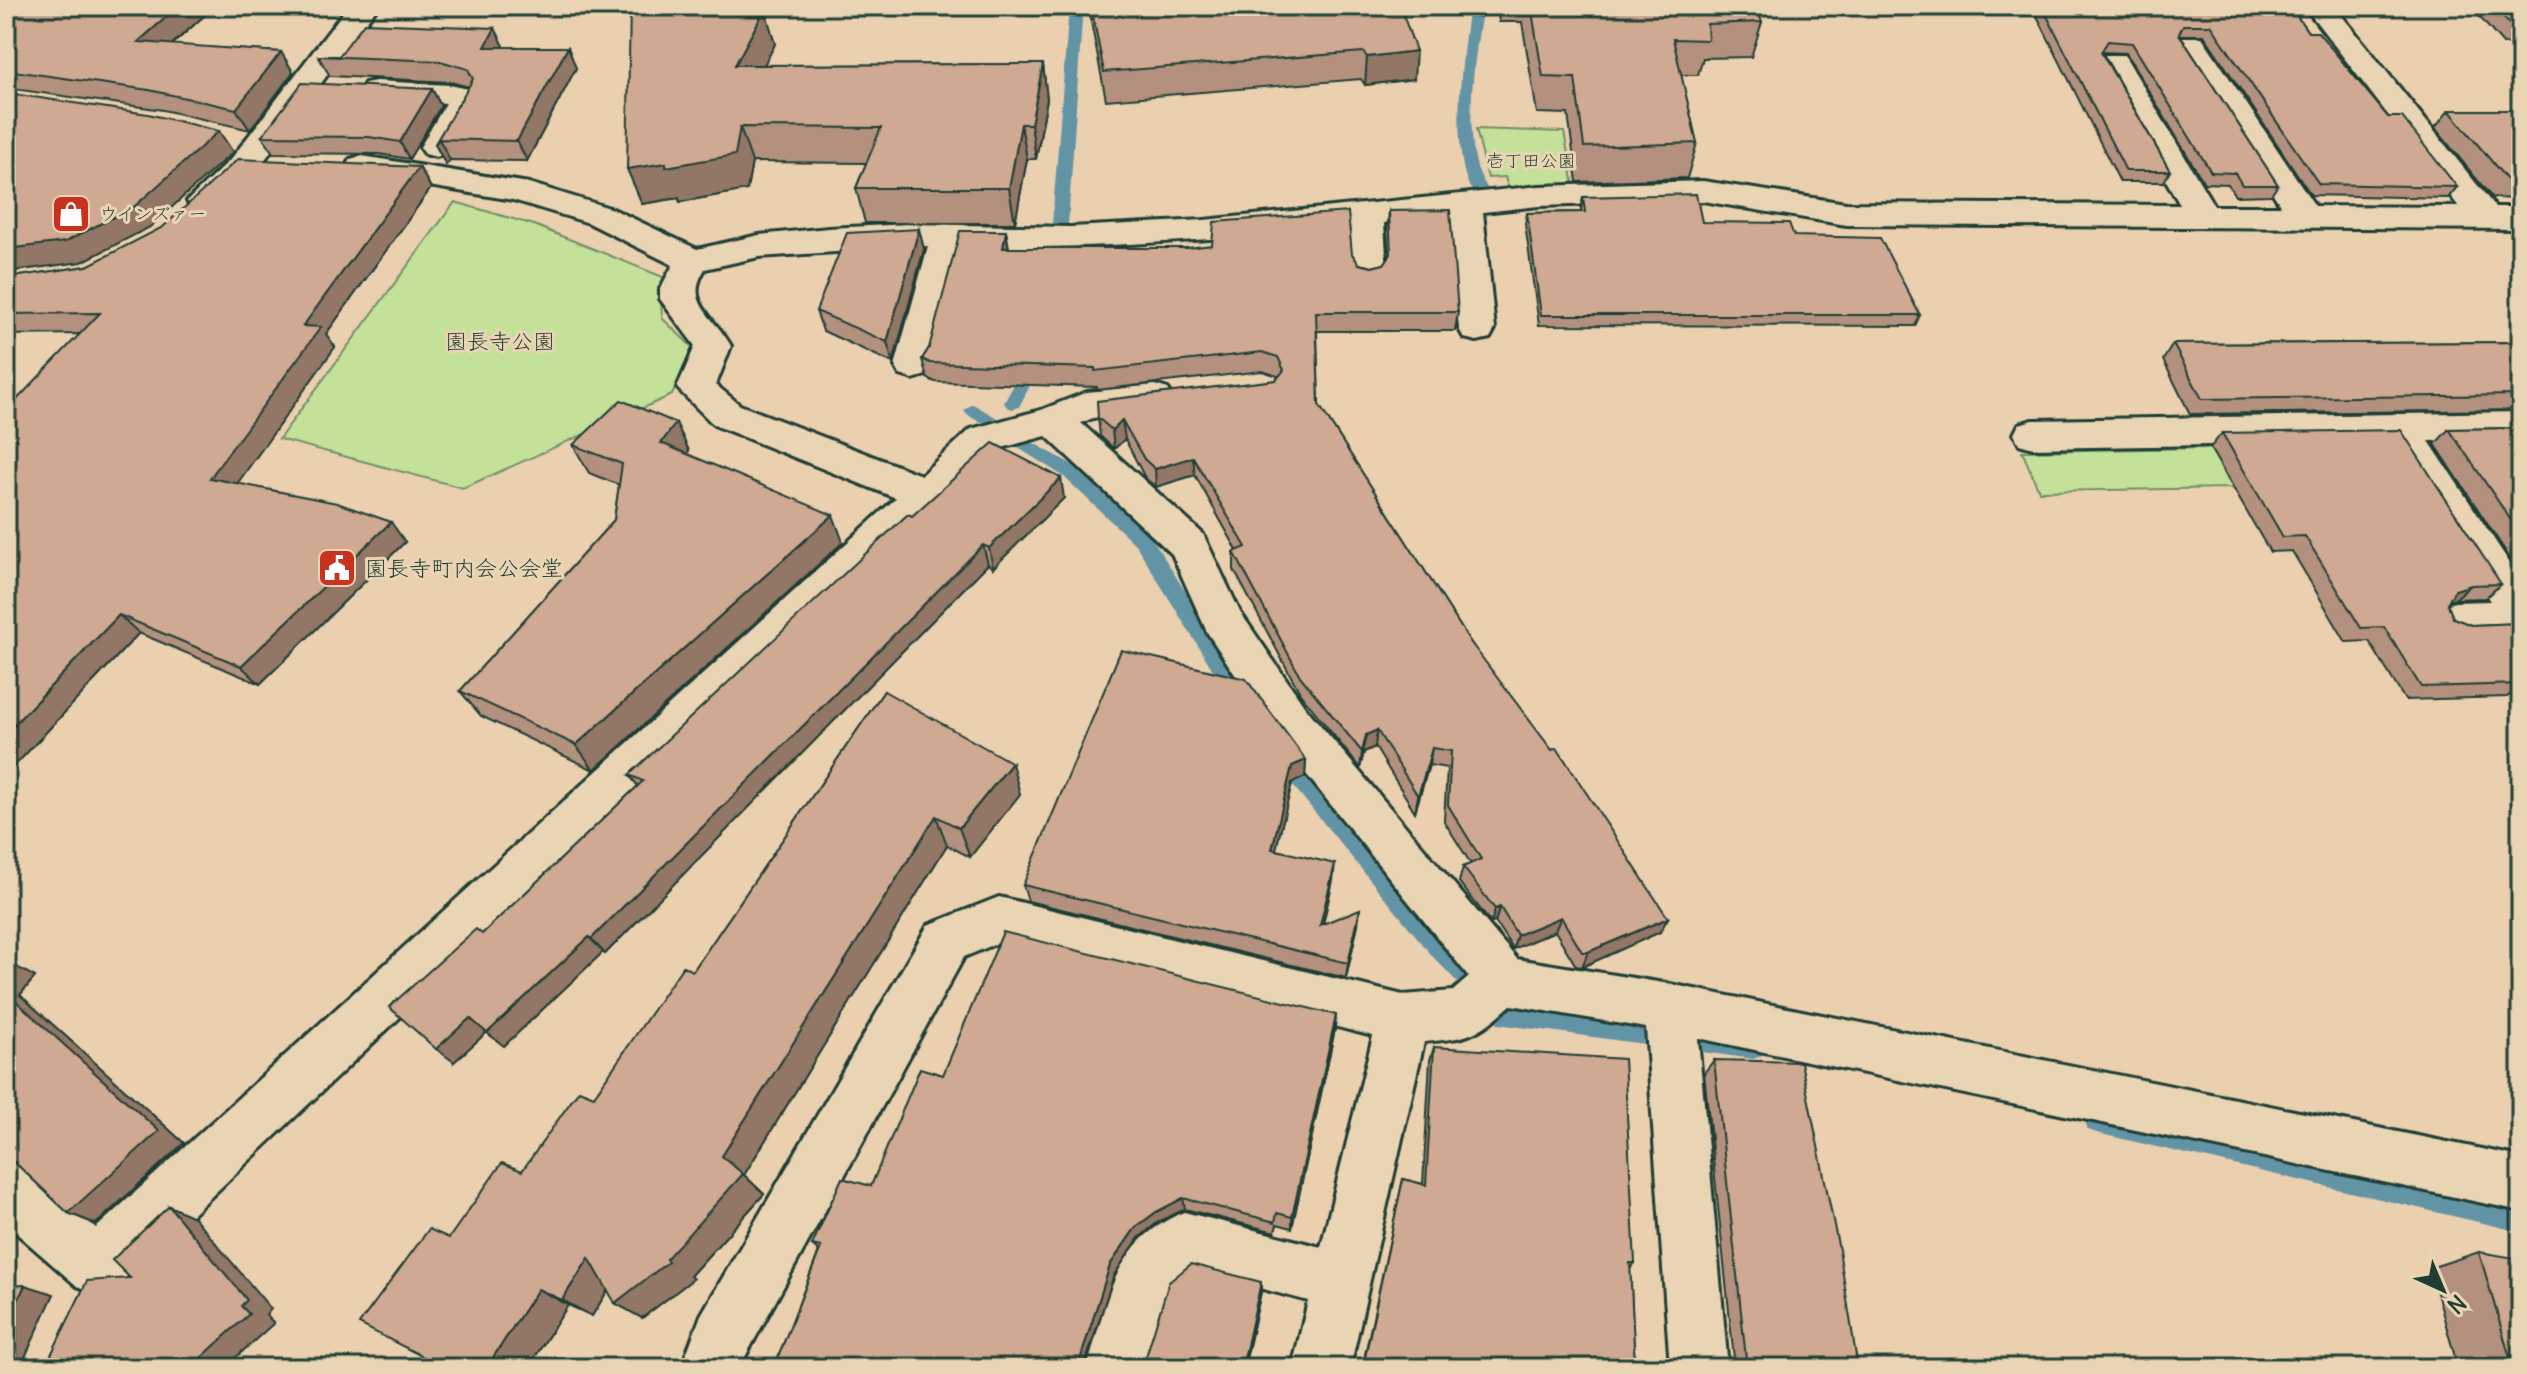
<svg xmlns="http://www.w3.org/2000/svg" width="2527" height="1374" font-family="Delius,'Klee One',sans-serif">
  <rect width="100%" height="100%" fill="#ebd0b0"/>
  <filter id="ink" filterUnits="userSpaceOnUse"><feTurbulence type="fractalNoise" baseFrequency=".0125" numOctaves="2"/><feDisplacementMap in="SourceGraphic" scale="16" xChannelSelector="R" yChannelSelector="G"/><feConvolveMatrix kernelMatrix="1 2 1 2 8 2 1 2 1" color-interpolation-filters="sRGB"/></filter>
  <g filter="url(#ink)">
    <g fill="#c3e199" stroke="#718f66" stroke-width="2">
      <polygon points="1476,129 1564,132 1575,191 1509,191 1505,177 1488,178"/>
      <polygon points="455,202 534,225 668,279 661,297 662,318 693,348 672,395 463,488 279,439"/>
      <polygon points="2212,448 2234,488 2039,491 2022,451"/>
    </g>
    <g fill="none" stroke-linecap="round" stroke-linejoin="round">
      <g fill="#6394a5" fill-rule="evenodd">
        <polygon points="1069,6 1083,6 1068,224 1060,229 1052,224"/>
        <path d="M1469,6H1483C1475,53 1465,120 1477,167C1480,176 1486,186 1491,195L1483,200C1444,186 1464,40 1469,6Z"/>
        <polygon points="1035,354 1043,360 1019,407 1013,409 1007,407 1004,403 1029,356"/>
        <path d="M973,404L999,419L996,423C986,426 970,419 964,410Z"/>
        <polygon points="1021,436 1075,466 1150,535 1246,689 1249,695 1246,701 1232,701 1136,545 1063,476 1015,446 1012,442"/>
        <polygon points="1284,751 1291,754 1450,944 1512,1006 1753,1037 1761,1040 1765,1048 1761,1056 1753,1059 1498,1024 1434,958 1277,766 1274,760 1277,754"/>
        <polygon points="2097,1109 2521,1206 2521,1232 2097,1133 2088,1130 2085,1121 2088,1112"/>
      </g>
      <g stroke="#1f3d34" stroke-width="6">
        <g id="minor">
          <polygon points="348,6 378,6 255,173 216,208 204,211 192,208 187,201 231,159"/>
          <path d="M2304,6H2334L2495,207H2521V229L1846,225L1703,201L1539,206L1483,212L1495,329L1490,338L1477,341L1464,338L1459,329L1449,216L1384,223L1387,272L1382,280L1370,283L1358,280L1353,272L1350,226C1220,240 1093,249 962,247L931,366L926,375L913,379L900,375L895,366L928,246L759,257L705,269C683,303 715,316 731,346L716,385L740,405L921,475L971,429L1041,410L1087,392L1155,385L1168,389L1174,398L1168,407L1093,418L1081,423L1203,534L1240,612L1306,708L1517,959L1670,984L2521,1157V1211L1698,1038L1728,1368H1670L1646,1028L1511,1005C1476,1036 1470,1038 1424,1042L1350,1368H1292L1308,1301L1192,1270L1169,1290L1145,1368H1087C1108,1301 1112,1242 1184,1212L1321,1247L1373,1036L1000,942L964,957L739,1368H681L701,1315L928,925L999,897L1403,995L1453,991L1469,977L1274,734L1207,632L1172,554L1046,436L998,449L117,1286L97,1294L77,1286L6,1224V1161L25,1169L96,1228L896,498L714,425L677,388L695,346L660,299V289L673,265L589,223L513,200L350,173L346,166L350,159L362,156L529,183L613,209L697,249L759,235L828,228L910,224L1071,227L1204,220L1539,186L1703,181L1846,203L2180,205L2098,61L2102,55H2124L2128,61L2214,206H2281L2176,43L2180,37H2202L2315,206L2459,207Z"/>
          <polygon points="376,81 450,85 476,91 481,98 447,154 436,157 425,154 420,147 446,103 365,97 361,90 365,83"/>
          <polygon points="2521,412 2521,440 2429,441 2521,580 2521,634 2455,636 2440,631 2434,619 2440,607 2455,602 2490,601 2389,442 2033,448 2019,444 2014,434 2019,424 2033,420"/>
        </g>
      </g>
      <use href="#minor" fill="#e9d4b3" fill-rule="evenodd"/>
    </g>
    <g fill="#b3917e" stroke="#1f3d34" stroke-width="2">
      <polygon points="6,6 215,6 172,45 281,52 293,72 250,130 163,110 6,88"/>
      <polygon points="1088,6 1400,6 1414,79 1365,85 1361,79 1106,100"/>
      <polygon points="1497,6 1756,6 1762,22 1751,57 1703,58 1698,75 1681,75 1697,143 1687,178 1577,182 1568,114 1537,113 1522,22 1499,22"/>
      <polygon points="2032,6 2290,6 2308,32 2388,117 2457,187 2448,198 2311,195 2204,35 2180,35 2278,185 2271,195 2235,196 2228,184 2204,183 2126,53 2102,52 2170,171 2164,182 2120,182"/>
      <polygon points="2470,6 2521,6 2521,43 2503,44"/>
      <polygon points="775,44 764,65 1043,64 1047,99 1036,159 1027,159 1015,223 865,223 856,188 866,163 752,162 747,190 680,202 679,198 642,204"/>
      <polygon points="504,47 576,68 527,161 450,160 446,165 435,144 469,87 450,82 330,76 318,56 339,56"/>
      <polygon points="432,89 441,106 409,159 379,154 273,153 262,136"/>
      <polygon points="2449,110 2521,110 2521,199 2492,198 2435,128"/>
      <polygon points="419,167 431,188 326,334 335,347 237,483 405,542 260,684 139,633 6,775 80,334 6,335 6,278 87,266"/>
      <polygon points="1583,197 1702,222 1920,315 1915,326 1539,325 1525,224 1527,213 1581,212 1581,208"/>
      <polygon points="1389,211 1458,312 1455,331 1317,331 1319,405 1471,643 1660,932 1582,967 1576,966 1555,931 1513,949 1495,922 1491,923 1459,882 1463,867 1471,864 1444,821 1447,768 1429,765 1415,812 1375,747 1364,752 1360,768 1300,693 1234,570 1234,552 1237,550 1195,475 1156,487 1145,478 1125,439 1114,449 1100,436 1098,418 1276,380 1278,376 1262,371 1097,390 1097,387 935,382 927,378 922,359 1006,231 1009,248 1352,254 1359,264 1372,267 1384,264 1389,258 1387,231"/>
      <polygon points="924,249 893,363 823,331 816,311"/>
      <polygon points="2521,342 2521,410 2190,414 2163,360 2173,344"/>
      <polygon points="676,423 689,451 687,454 843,542 594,770 481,716 460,691 614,520 619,485 589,473 573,445"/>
      <polygon points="2521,428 2521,575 2435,444 2449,429"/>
      <polygon points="2222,433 2501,584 2485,598 2455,599 2448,601 2447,603 2453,618 2471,625 2521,623 2521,691 2514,692 2507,697 2405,700 2369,641 2346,642 2292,551 2270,552 2210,448"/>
      <polygon points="1064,498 993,568 988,564 605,954 603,952 504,1046 487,1032 454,1062 482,934 638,786 629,775 912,516"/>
      <polygon points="884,691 1020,794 970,857 947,845 744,1175 764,1194 690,1276 693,1279 642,1318 615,1303 608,1290 592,1316 568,1305 528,1368 449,1238 522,1171 594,1096 693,971"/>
      <polygon points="1306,760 1305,777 1292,783 1275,850 1333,880 1323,924 1358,924 1346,978 1028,901 1023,885"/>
      <polygon points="6,962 35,977 20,995 184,1143 96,1224 68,1213 6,1154"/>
      <polygon points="1335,1029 1292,1228 1277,1224 1275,1232 1185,1209 1158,1222 1139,1238 1114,1275 1085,1363 1144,1363 1261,1292 1244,1368 774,1368 819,1251 812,1245 871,1186 943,1075"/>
      <polygon points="1434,1047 1635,1263 1630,1269 1635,1368 1362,1368 1403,1179 1423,1184 1430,1060"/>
      <polygon points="1714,1060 1858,1368 1735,1368 1704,1073"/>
      <polygon points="2479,1252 2521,1368 2458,1368 2430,1268"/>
    </g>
    <g fill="#927666" stroke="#1f3d34" stroke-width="2">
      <polygon points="179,6 215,6 152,62 138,42"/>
      <polygon points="765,9 775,44 746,100 735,65"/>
      <polygon points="495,28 505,48 485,47"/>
      <polygon points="568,47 576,68 527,161 517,141"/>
      <polygon points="1416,51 1414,79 1365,85 1367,57"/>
      <polygon points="281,52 293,72 250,130 236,109"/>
      <polygon points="1043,64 1047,99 1036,159 1031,124"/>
      <polygon points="432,89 441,106 409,159 400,142"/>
      <polygon points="1021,124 1027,159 1015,223 1009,188"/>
      <polygon points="740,127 752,162 747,190 680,202 679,198 642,204 627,169"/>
      <polygon points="219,131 233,152 150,227 82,262 6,272 6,249"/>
      <polygon points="439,139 450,160 446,165 435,144"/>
      <polygon points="419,167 431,188 326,334 335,347 227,498 210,478 303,326"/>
      <polygon points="919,229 924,249 893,363 887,342"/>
      <polygon points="1006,231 1009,250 1003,248"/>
      <polygon points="1122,420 1125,439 1114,449 1112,430"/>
      <polygon points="676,423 689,451 675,471 661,443"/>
      <polygon points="1193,457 1195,475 1156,487 1155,469"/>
      <polygon points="1061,478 1064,498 993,568 989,548"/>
      <polygon points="833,515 843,542 594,770 576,745"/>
      <polygon points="391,522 405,542 260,684 241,666"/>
      <polygon points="983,545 988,564 605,954 591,939"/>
      <polygon points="2471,585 2455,599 2439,604 2455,590"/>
      <polygon points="119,615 139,633 6,775 6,733"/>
      <polygon points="1377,730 1375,747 1364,752 1360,768 1362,752 1366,735"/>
      <polygon points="1432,748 1429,765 1415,812 1418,796"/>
      <polygon points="1306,760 1305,777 1292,783 1272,866 1272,849 1292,766"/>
      <polygon points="1012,763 1020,794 970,857 959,828"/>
      <polygon points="936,816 947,845 744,1175 764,1194 690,1276 693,1279 642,1318 615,1303 666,1259 722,1156"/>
      <polygon points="1335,864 1333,880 1319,940 1320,925"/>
      <polygon points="1500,907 1495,922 1491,923 1495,909"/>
      <polygon points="1360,909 1358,924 1346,978 1348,963"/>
      <polygon points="1561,917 1555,931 1513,949 1517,935"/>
      <polygon points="1668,918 1660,932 1582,967 1588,952"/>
      <polygon points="589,937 603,952 504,1046 487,1033"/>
      <polygon points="8,962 35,977 20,995 184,1143 96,1224 68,1213 6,992 6,965"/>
      <polygon points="1336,1015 1335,1029 1292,1228 1292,1217"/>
      <polygon points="470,1018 487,1032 454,1062 436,1049"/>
      <polygon points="1183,1198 1185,1209 1158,1222 1139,1238 1114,1275 1084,1367 1080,1360 1110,1265 1136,1227 1156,1212"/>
      <polygon points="169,1206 194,1217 271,1309 266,1315 274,1323 224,1368 190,1368 241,1306"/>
      <polygon points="589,1258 617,1275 592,1316 562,1300"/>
      <polygon points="1261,1282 1261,1292 1244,1368 1242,1368"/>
      <polygon points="25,1285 54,1294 20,1368 6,1365 6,1325"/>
      <polygon points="538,1289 568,1305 528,1368 486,1368"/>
    </g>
    <g fill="#d0a992" stroke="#1f3d34" stroke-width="2">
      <polygon points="6,6 179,6 138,42 281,52 236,109 149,90 6,70"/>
      <polygon points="630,6 764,6 765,9 735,65 1043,64 1031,124 1021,124 1009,188 856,188 881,128 740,127 735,155 666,167 666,163 627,169"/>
      <polygon points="1091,6 1400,6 1416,51 1367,57 1363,52 1104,72"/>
      <polygon points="1531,6 1756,6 1762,22 1707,24 1708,40 1673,39 1697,143 1584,147 1575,78 1543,77"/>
      <polygon points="2042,6 2290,6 2308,32 2318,32 2388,117 2402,117 2457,187 2319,184 2211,25 2183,25 2179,34 2278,185 2242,185 2235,173 2211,172 2132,43 2108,41 2101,52 2170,171 2126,171"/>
      <polygon points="2493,6 2521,6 2521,29 2514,29"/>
      <polygon points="364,23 495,28 485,47 568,47 517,141 439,139 435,144 473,79 468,69 440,61 318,56 339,56"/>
      <polygon points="302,83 432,89 400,142 369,137 262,136"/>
      <polygon points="6,93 148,114 219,131 135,206 65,242 6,249"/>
      <polygon points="2449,110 2521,110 2521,180 2507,180"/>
      <polygon points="238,159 419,167 303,326 321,327 210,478 337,503 391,522 241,666 119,615 6,733 6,411 100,313 6,314 6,278 87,266 163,227"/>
      <polygon points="1696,194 1702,222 1789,223 1794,236 1880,238 1920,315 1541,315 1527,213 1585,212 1583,197"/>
      <polygon points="1450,210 1458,312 1316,312 1319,405 1471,643 1552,750 1557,748 1668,918 1588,952 1582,952 1561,917 1517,935 1500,907 1495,909 1463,867 1481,859 1448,805 1451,751 1432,748 1418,796 1377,730 1366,735 1362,752 1300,676 1234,552 1246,547 1193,457 1155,469 1144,459 1122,420 1112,430 1098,418 1097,401 1276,380 1284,370 1278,357 1262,352 1095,371 1095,368 930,363 922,359 929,348 960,231 1006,231 1003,248 1187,248 1212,245 1214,222 1348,212 1352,254 1359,264 1372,267 1384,264 1391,254 1389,211"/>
      <polygon points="919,229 887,342 816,311 847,233"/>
      <polygon points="2521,342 2521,395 2202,399 2173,344"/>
      <polygon points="621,400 676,423 661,443 833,515 576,745 460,691 614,520 622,464 573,445"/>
      <polygon points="2521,428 2521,535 2449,429"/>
      <polygon points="2401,430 2501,584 2471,585 2455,590 2447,603 2453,618 2471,625 2521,623 2521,684 2421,687 2384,627 2361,628 2305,536 2283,537 2222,433"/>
      <polygon points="993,443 1061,478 989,548 983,545 591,939 589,937 487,1033 470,1018 436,1049 389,1007 476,929 482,934 643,781 629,775 908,514 912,516"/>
      <polygon points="1121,650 1246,679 1306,760 1292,766 1272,849 1335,864 1320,925 1360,909 1348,963 1023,885"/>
      <polygon points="884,691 1012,763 959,828 936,816 722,1156 743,1174 666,1259 668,1262 615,1303 589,1258 562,1300 538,1289 486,1368 445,1368 359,1324 429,1229 449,1238 502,1163 522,1171 579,1090 594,1096 683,966 693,971"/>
      <polygon points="1003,932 1336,1015 1292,1217 1277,1213 1275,1222 1183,1198 1156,1212 1136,1227 1110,1265 1080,1360 1083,1363 1144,1363 1169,1282 1191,1264 1261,1282 1242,1368 774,1368 821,1247 812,1245 842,1178 871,1186 920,1068 943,1075"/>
      <polygon points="6,992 159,1131 68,1213 6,1154 6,1065 16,1056 6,1056"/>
      <polygon points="1434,1047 1624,1059 1635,1263 1630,1263 1635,1368 1367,1368 1363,1367 1403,1179 1426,1185"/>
      <polygon points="1714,1060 1801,1062 1839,1250 1858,1368 1747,1368"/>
      <polygon points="169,1206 247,1300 241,1306 249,1314 190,1368 6,1368 6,1362 47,1363 87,1281 130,1278 112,1260"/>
      <polygon points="2479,1252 2521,1259 2521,1368 2513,1368"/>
      <polygon points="25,1285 6,1325 6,1286"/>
    </g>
  </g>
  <defs>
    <g id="shop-square" transform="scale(2)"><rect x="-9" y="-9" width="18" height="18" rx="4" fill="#c8321e" stroke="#e9d4b3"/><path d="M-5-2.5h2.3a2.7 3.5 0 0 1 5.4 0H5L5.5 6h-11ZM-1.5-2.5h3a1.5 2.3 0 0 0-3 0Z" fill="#fff"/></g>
    <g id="civic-square" transform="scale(2)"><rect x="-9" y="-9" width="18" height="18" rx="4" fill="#c8321e" stroke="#e9d4b3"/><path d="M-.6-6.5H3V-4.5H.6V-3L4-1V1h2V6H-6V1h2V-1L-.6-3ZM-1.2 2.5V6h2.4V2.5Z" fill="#fff"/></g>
  </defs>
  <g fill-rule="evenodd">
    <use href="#shop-square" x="71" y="214"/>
    <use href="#civic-square" x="337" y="568"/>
  </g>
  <g text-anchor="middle" stroke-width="6" stroke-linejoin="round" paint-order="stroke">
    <g font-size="18" fill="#274539" stroke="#e9d4b3">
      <text x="1531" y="167">壱丁田公園</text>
    </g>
    <g font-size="18" fill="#1f3d34" stroke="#e9d4b3" text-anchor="start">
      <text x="99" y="220">ウインズァー</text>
    </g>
    <g font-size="22" fill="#274539" stroke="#e9d4b3">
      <text x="500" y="349">園長寺公園</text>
    </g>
    <g font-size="22" fill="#1f3d34" stroke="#e9d4b3" text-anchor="start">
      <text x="365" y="576">園長寺町内会公会堂</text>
    </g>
  </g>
  <rect width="2527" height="1374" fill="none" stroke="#e9d4b3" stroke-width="32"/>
  <rect x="16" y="16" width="2495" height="1342" fill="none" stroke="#1f3d34" stroke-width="3" filter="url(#ink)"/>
  <g transform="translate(2443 1290) rotate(136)" stroke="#e9d4b3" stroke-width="6" paint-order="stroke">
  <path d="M0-6L14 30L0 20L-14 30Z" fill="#1f3d34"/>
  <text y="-12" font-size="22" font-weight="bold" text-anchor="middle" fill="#1f3d34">N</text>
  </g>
</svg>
